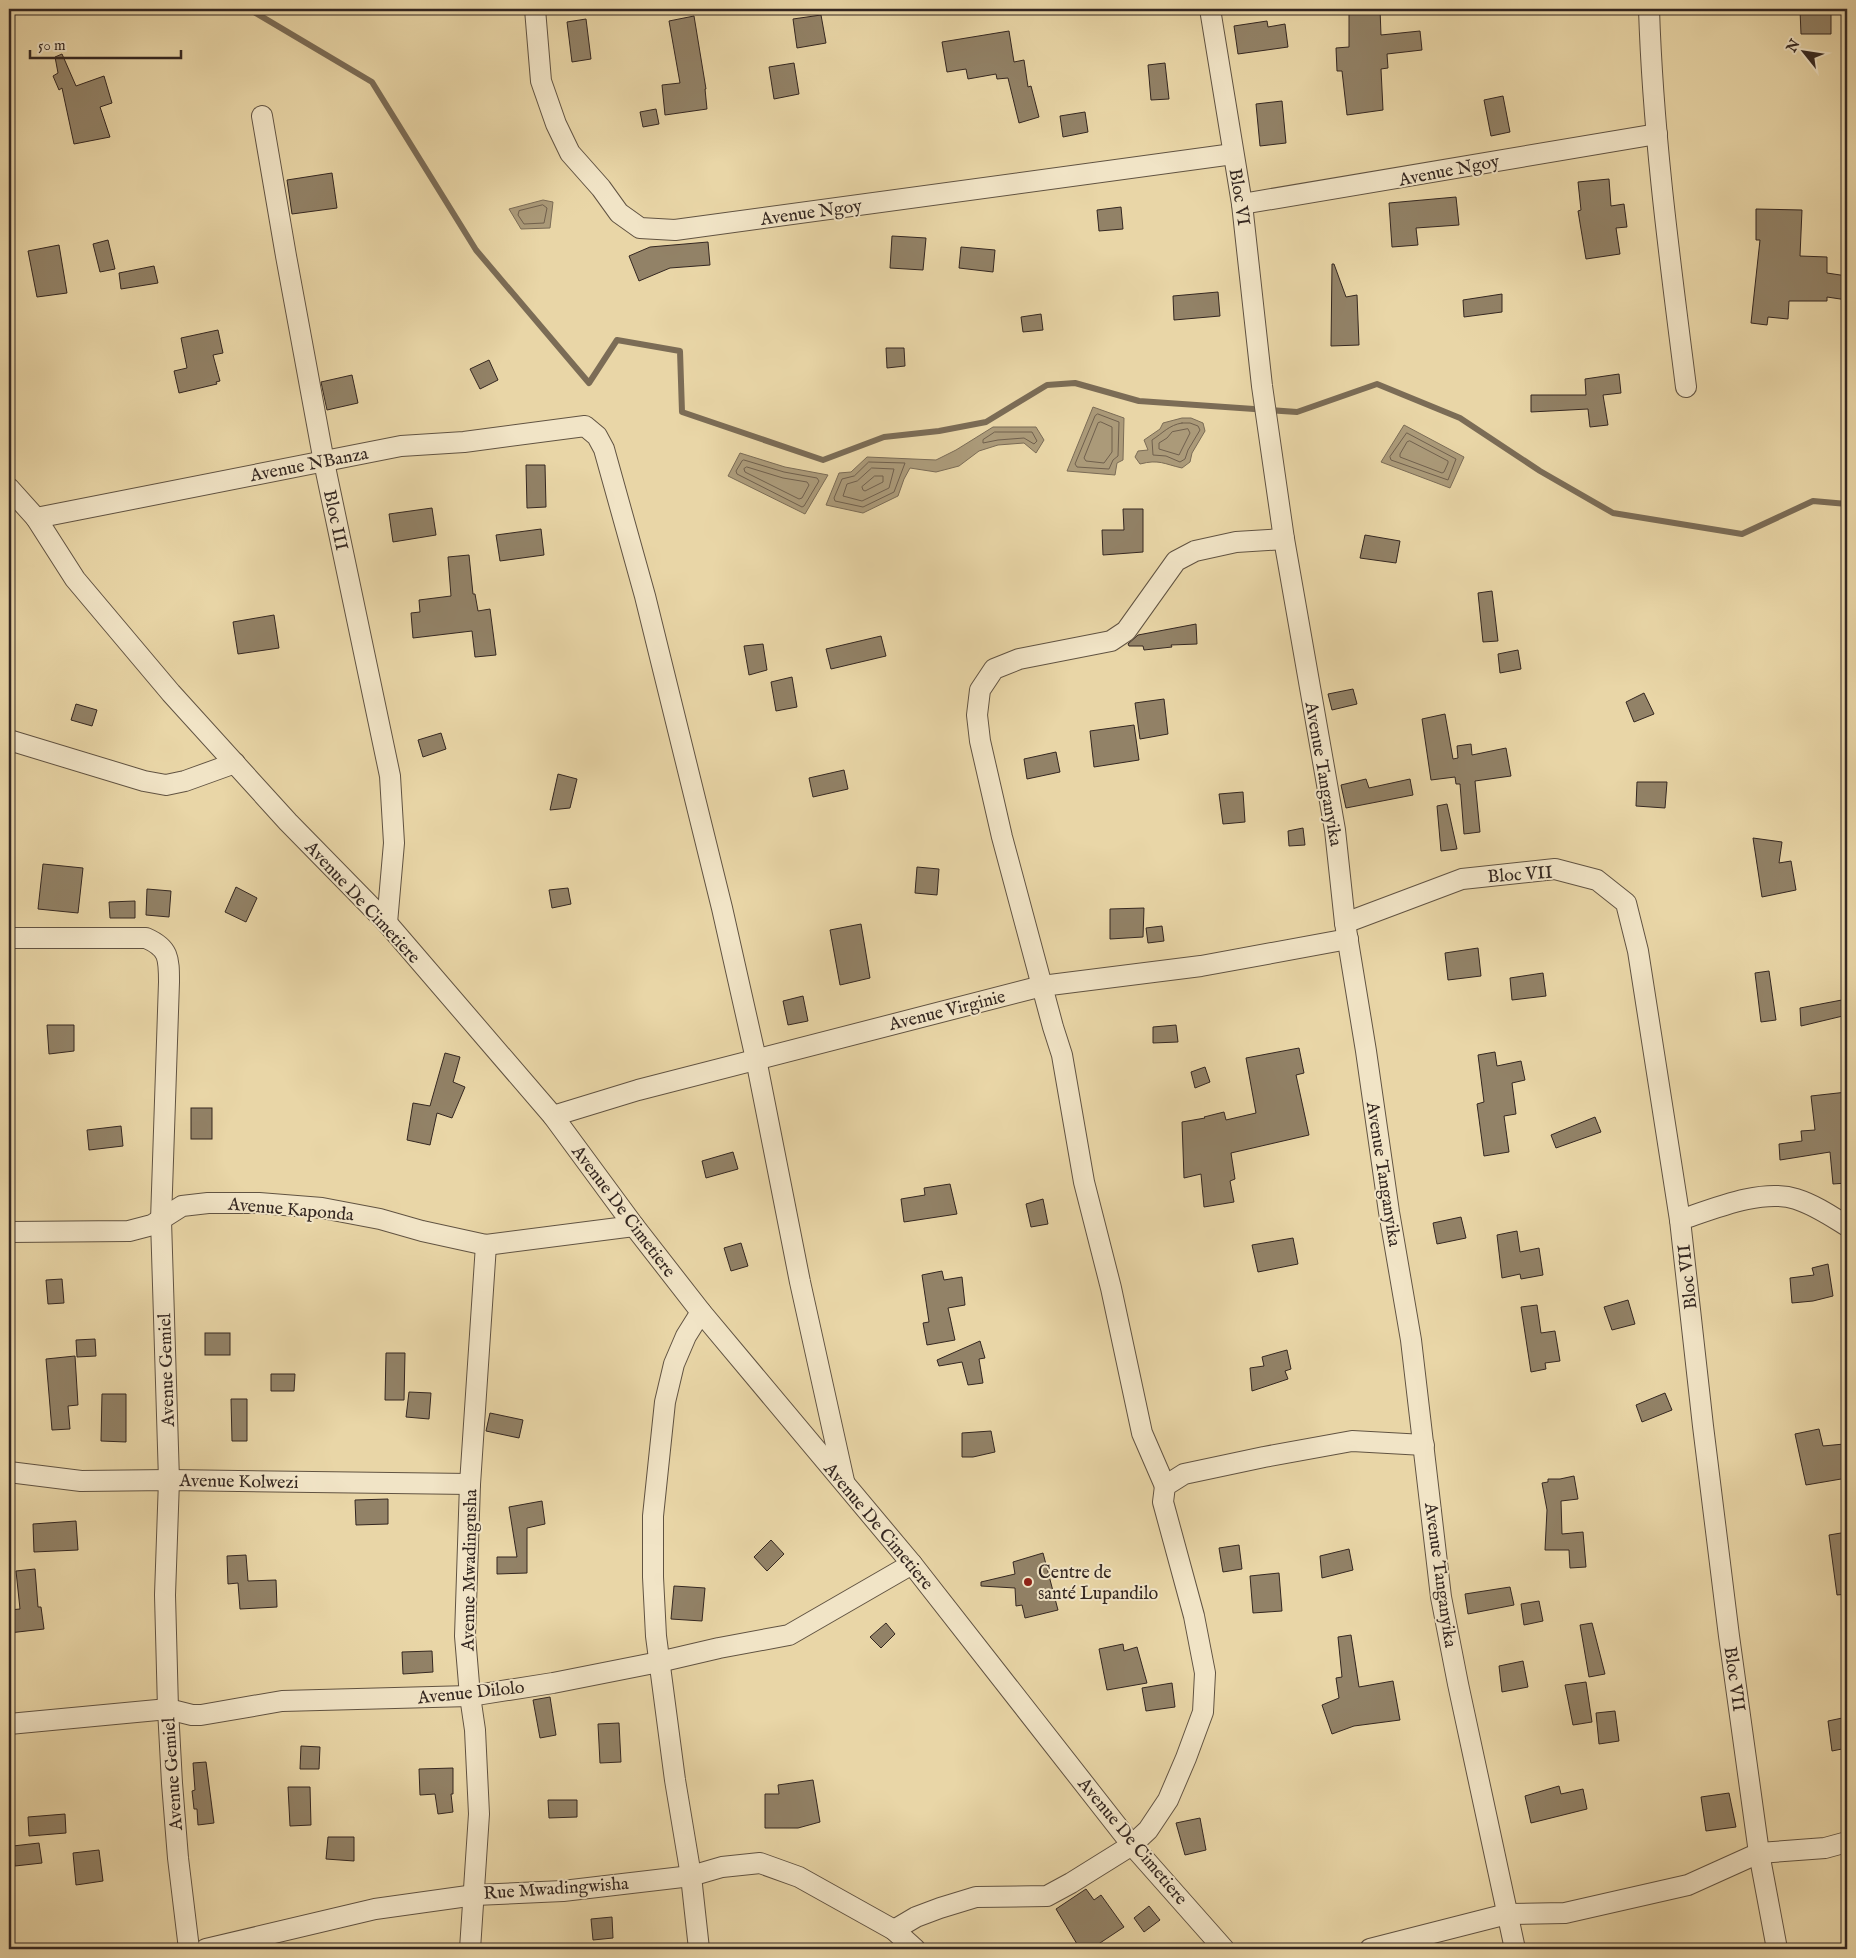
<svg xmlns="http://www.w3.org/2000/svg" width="1856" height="1958" font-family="'IM FELL English',serif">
  <rect width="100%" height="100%" fill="#e9d6a7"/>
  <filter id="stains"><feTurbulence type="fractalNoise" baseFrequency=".004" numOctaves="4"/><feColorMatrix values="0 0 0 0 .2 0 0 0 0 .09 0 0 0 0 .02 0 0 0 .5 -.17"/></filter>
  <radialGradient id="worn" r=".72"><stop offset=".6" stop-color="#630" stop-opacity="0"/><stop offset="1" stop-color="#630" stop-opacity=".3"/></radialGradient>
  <g fill="#ab9a79" stroke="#7b6c56">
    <polygon points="543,200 553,202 550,228 521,229 509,209"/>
    <polygon points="1093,407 1124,418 1123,460 1117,463 1115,475 1067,471"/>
    <path d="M1182,418H1191L1203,423L1205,431L1192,453L1190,462L1182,468C1164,464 1159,459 1140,464L1135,457L1138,451L1148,450L1144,440L1160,429L1163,423Z"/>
    <polygon points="1404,425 1464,457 1450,488 1381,462"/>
    <polygon points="993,427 1036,427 1044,440 1036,453 1024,443 998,445 979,451 959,466 936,472 910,468 904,479 898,496 863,513 826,505 839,473 851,472 867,457 936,460 956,450"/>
    <polygon points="740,453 785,467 828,475 805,514 728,476"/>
  </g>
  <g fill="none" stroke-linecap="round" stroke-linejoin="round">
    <g stroke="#70604d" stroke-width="1">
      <polygon points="543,205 547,208 544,223 524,224 518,215 519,211"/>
      <polygon points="1098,414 1119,422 1118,456 1113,460 1109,469 1077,467 1075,464 1095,416"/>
      <polygon points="1101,422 1112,427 1112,452 1104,463 1086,461 1084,458 1098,423"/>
      <path d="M1182,423H1190L1198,426L1200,430L1188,450L1185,459L1180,462L1166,456L1153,455L1152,440C1163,433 1169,425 1182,423Z"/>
      <polygon points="1188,429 1190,433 1179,455 1159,449 1159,443 1167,438 1172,432"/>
      <polygon points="995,432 1032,432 1037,441 1034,444 1024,438 998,440 983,443 983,440"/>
      <polygon points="1407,433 1456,459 1448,480 1391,460 1390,457"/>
      <polygon points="1410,441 1448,461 1448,463 1444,472 1442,473 1400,457 1400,454 1407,442"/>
      <polygon points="744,460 784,472 817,478 819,481 804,506 802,507 737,474 736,471 742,461"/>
      <polygon points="869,462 905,463 894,492 863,507 835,501 834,498 842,479 854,476"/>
      <polygon points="747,467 783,478 807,482 809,485 802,498 799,499 745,472 744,469"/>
      <polygon points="872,468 894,469 889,488 862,501 843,496 847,484 857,481"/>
      <polygon points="875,476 883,476 883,482 865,491 863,490 862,487"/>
    </g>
    <polyline stroke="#7b6c56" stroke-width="6" points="249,9 372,82 476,250 589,383 617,340 680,351 682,412 823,460 884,437 939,431 986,422 1047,385 1075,383 1139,401 1297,412 1377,384 1460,418 1540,471 1613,513 1742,534 1813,501 1847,504"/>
  </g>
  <g fill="#928267" stroke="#342721">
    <polygon points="1349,9 1380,9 1381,35 1420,31 1422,50 1387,54 1388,68 1381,69 1383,110 1347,115 1342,71 1337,71 1336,48 1349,47"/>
    <polygon points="1831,9 1831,34 1801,34 1800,10"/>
    <polygon points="821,15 826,43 797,48 793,19"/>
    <polygon points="694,16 706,89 705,89 707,109 665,115 662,85 680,83 669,21"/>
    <polygon points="586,19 591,59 572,62 567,22"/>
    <polygon points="1267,21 1268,27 1285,24 1288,47 1238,54 1234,26"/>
    <polygon points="1009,31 1014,62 1024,60 1028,87 1031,86 1039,117 1019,123 1008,78 997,79 996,74 968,79 966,69 947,72 942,42"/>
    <polygon points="62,54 76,86 104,76 112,103 100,107 110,137 74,144 62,88 59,90 53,76 58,73 55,57"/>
    <polygon points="794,63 799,94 774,99 769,67"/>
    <polygon points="1165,63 1169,99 1151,100 1148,65"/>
    <polygon points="1503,96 1510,132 1491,136 1484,100"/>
    <polygon points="1282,101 1286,143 1260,146 1256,104"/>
    <polygon points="656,109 659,124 643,127 640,112"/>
    <polygon points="1085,112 1088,132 1063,137 1060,116"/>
    <polygon points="332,173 337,208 292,214 287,180"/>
    <polygon points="1609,179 1611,206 1624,204 1627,227 1616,228 1620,254 1586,259 1578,211 1581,210 1578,182"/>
    <polygon points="1456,197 1459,225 1416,228 1418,245 1392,247 1389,203"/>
    <polygon points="1121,207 1123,229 1099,231 1097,210"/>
    <polygon points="1756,209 1802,210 1800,256 1827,257 1827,273 1847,276 1847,300 1827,297 1827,301 1789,301 1788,319 1768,317 1767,325 1751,323 1760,240 1756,240"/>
    <polygon points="892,236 926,238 923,270 890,268"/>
    <polygon points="108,240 115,269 100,272 93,244"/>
    <polygon points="708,242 710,265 670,268 639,281 629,256 650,247"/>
    <polygon points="59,245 67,293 37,297 28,251"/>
    <polygon points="961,247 995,250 993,272 959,268"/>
    <polygon points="1332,264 1334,264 1346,297 1357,295 1359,345 1331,346"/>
    <polygon points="154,266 158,283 121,289 119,273"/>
    <polygon points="1218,292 1220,316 1174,320 1173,296"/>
    <polygon points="1502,294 1502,312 1464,317 1463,300"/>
    <polygon points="1041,314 1043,330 1023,332 1021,317"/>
    <polygon points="218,330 223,353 213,355 220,381 216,382 217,384 179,393 174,371 187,368 181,338"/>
    <polygon points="886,348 904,348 905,366 887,368"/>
    <polygon points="489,360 498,380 480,389 470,369"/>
    <polygon points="1619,374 1621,393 1603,395 1608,425 1590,427 1588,409 1531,412 1531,395 1586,395 1585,379"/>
    <polygon points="352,375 358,403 327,410 321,382"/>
    <polygon points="526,465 545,465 546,507 527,508"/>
    <polygon points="432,508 436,535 393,542 389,514"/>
    <polygon points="1123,509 1143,509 1143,552 1103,555 1102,530 1124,530"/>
    <polygon points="541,529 544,555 500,561 496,535"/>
    <polygon points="1365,535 1400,541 1396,563 1360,558"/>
    <polygon points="469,555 473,594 475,594 478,611 490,609 496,655 475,657 472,631 413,638 411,613 420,612 419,600 451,596 448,557"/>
    <polygon points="1492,591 1498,641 1483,642 1478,593"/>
    <polygon points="274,615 279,648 238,654 233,622"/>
    <polygon points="1196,624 1197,644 1171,645 1172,647 1144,650 1143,646 1129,646 1128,644 1138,635"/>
    <polygon points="881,636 886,656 831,669 826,649"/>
    <polygon points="763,644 767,670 749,675 744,646"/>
    <polygon points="1518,650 1521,669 1500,673 1498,654"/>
    <polygon points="792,677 797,707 776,711 771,682"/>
    <polygon points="1353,689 1357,704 1332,710 1328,694"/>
    <polygon points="1644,693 1654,714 1634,722 1626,702"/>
    <polygon points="1164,699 1168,734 1140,739 1135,703"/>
    <polygon points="76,704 97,710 92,726 71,720"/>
    <polygon points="1445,714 1453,759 1458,758 1457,746 1471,744 1472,755 1506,748 1511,776 1475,781 1480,832 1464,834 1460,784 1456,784 1455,777 1431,780 1422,719"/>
    <polygon points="1134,725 1139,760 1094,767 1090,731"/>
    <polygon points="441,733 446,749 423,757 418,740"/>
    <polygon points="1056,752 1060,772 1027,779 1024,759"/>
    <polygon points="844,770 848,789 813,797 809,778"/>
    <polygon points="558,774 577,779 570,808 550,810"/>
    <polygon points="1366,779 1369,788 1410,779 1413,795 1346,808 1341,785"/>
    <polygon points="1637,782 1667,782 1665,808 1636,806"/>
    <polygon points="1243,792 1245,822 1223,824 1219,794"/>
    <polygon points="1447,804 1457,849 1441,851 1437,806"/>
    <polygon points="1303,828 1305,845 1289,846 1288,831"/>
    <polygon points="1753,838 1782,842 1779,863 1791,861 1796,890 1762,897"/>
    <polygon points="43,864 83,868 78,913 38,909"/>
    <polygon points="917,867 939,869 937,895 915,893"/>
    <polygon points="236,887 257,898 246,922 225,912"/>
    <polygon points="568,888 571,904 552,908 549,890"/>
    <polygon points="147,889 171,891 169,917 146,915"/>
    <polygon points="135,901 135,918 110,918 109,902"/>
    <polygon points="1144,908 1143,937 1110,939 1110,909"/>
    <polygon points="861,924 870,978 840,985 830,930"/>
    <polygon points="1162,926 1164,941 1148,943 1146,928"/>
    <polygon points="1478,948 1481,976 1448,980 1445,953"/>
    <polygon points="1769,971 1776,1020 1761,1022 1755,973"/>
    <polygon points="1543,973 1546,996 1512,1000 1510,978"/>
    <polygon points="803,996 808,1021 788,1025 783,1001"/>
    <polygon points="1847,999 1847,1015 1801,1026 1800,1008"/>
    <polygon points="47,1025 74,1025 74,1051 49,1054"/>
    <polygon points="1176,1025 1178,1042 1153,1043 1153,1027"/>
    <polygon points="1299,1048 1304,1073 1296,1075 1309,1135 1231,1153 1235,1179 1230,1181 1234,1202 1204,1207 1201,1174 1184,1178 1182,1122 1205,1118 1204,1117 1224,1112 1226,1120 1256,1113 1246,1058"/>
    <polygon points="1495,1052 1497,1066 1521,1061 1525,1080 1512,1083 1516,1114 1504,1116 1509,1152 1484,1156 1477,1104 1484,1102 1478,1055"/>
    <polygon points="445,1053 460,1057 453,1082 465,1087 452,1118 437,1113 430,1145 407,1140 413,1103 430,1106"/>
    <polygon points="1205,1067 1210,1082 1195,1088 1191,1072"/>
    <polygon points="1847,1092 1847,1183 1833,1184 1830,1152 1780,1160 1779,1144 1802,1141 1801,1131 1815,1130 1811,1096"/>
    <rect x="191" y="1108" width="21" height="31"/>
    <polygon points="1595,1117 1601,1132 1556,1148 1551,1135"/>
    <polygon points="121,1126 123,1146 89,1150 87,1130"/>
    <polygon points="733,1152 738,1169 706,1178 702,1161"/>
    <polygon points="950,1184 957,1214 904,1222 901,1199 925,1195 924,1188"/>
    <polygon points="1043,1199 1048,1224 1031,1227 1026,1204"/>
    <polygon points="1461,1217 1466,1238 1437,1244 1433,1223"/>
    <polygon points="1517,1231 1520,1252 1539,1248 1543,1275 1521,1279 1520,1274 1502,1278 1497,1235"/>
    <polygon points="1293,1238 1298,1264 1258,1272 1252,1245"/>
    <polygon points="741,1243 748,1266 731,1271 724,1248"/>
    <polygon points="1828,1264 1833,1296 1813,1301 1792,1303 1790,1278 1814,1275 1812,1268"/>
    <polygon points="942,1271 944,1280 962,1277 965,1305 948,1308 955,1340 927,1345 923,1323 929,1322 922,1275"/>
    <polygon points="62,1279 64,1303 48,1304 46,1280"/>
    <polygon points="1628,1300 1635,1324 1612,1330 1604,1307"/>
    <polygon points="1537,1305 1541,1333 1555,1331 1560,1361 1545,1363 1546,1369 1531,1372 1521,1307"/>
    <rect x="205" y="1333" width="25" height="22"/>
    <polygon points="95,1339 96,1356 77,1357 76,1340"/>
    <polygon points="980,1341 985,1358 979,1359 983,1383 968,1385 962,1362 939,1366 937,1360"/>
    <polygon points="1287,1350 1291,1369 1285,1371 1288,1379 1252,1391 1250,1368 1264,1366 1262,1357"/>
    <polygon points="386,1353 405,1353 404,1400 385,1400"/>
    <polygon points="75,1356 78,1405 68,1406 70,1429 52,1430 46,1359"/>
    <polygon points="271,1374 295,1374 294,1391 271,1391"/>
    <polygon points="409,1392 431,1393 429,1419 406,1417"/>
    <polygon points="1665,1393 1672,1410 1642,1422 1636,1405"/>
    <polygon points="102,1394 126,1394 126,1442 101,1441"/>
    <polygon points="231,1399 247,1399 247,1441 232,1441"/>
    <polygon points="490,1413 523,1420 519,1438 486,1431"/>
    <polygon points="1819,1429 1823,1446 1844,1444 1847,1478 1806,1485 1795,1434"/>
    <polygon points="991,1431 995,1452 973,1457 962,1457 962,1433"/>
    <polygon points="1574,1476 1578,1499 1561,1501 1562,1534 1583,1532 1586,1567 1570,1568 1569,1550 1545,1550 1547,1510 1542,1483 1548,1482 1548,1479 1560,1479"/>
    <polygon points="388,1499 388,1524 356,1525 355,1500"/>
    <polygon points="542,1501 545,1524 527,1528 527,1573 497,1574 497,1557 517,1557 509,1507"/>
    <polygon points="76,1521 78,1550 34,1552 33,1524"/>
    <polygon points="1847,1532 1847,1594 1837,1595 1829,1535"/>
    <polygon points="771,1540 784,1554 767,1571 754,1557"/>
    <polygon points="1239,1545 1242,1569 1223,1572 1219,1548"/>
    <polygon points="1349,1549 1353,1570 1322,1578 1320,1556"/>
    <polygon points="1043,1553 1058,1610 1025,1618 1022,1605 1016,1606 1015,1588 981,1586 981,1582 1015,1574 1013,1562"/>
    <polygon points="246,1555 248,1581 276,1580 277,1607 240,1609 238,1583 228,1584 227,1556"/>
    <polygon points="35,1569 38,1607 41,1607 44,1629 9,1633 9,1610 20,1609 16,1571"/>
    <polygon points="1279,1573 1282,1611 1253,1613 1250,1576"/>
    <polygon points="674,1586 705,1588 702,1621 671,1619"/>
    <polygon points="1510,1587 1514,1605 1468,1614 1465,1594"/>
    <polygon points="1539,1601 1543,1621 1524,1625 1521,1604"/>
    <polygon points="886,1623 895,1634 881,1648 870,1637"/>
    <polygon points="1592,1623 1605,1674 1589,1677 1580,1625"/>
    <polygon points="1351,1635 1359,1687 1393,1681 1400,1720 1354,1726 1332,1734 1322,1705 1339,1698 1336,1678 1342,1677 1338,1637"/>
    <polygon points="1123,1644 1124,1651 1137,1647 1147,1683 1107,1690 1099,1649"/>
    <polygon points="432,1651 433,1672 403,1674 402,1652"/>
    <polygon points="1523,1661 1528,1687 1502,1692 1499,1666"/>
    <polygon points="1586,1682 1592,1722 1573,1725 1565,1685"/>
    <polygon points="1172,1683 1175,1707 1146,1711 1142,1688"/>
    <polygon points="550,1697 556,1735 540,1738 533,1700"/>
    <polygon points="1615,1711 1619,1741 1599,1744 1596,1713"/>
    <polygon points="1847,1717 1847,1748 1832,1751 1828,1721"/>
    <polygon points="619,1723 621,1762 600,1763 598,1724"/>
    <polygon points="301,1746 320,1747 319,1769 300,1769"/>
    <polygon points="206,1762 214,1823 198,1825 197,1809 194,1809 192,1791 195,1790 193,1763"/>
    <polygon points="453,1768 453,1794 451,1794 453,1812 438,1814 435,1794 420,1795 419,1769"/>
    <polygon points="813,1780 820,1822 798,1828 765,1828 765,1794 779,1794 778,1785"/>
    <polygon points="1559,1786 1561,1794 1583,1789 1587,1809 1531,1823 1525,1796"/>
    <polygon points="288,1787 310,1787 311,1825 290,1826"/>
    <polygon points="1729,1793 1736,1827 1706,1831 1701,1797"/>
    <polygon points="548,1800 577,1800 577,1817 549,1818"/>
    <polygon points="65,1814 66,1833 29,1836 28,1817"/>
    <polygon points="1200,1818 1206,1850 1185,1855 1176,1823"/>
    <polygon points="328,1837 354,1837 354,1861 326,1859"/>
    <polygon points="39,1843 42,1863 15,1866 13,1846"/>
    <polygon points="99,1850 103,1881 76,1885 73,1853"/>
    <polygon points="1086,1889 1094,1900 1101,1895 1124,1927 1091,1949 1080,1949 1056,1909"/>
    <polygon points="1149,1906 1160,1920 1144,1932 1134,1918"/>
    <polygon points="612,1917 613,1938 593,1940 591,1919"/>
  </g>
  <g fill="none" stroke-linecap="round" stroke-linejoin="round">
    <g stroke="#615342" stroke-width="22">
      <g id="street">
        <polyline points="535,9 541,81 556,124 570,153 601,188 619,213 640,228 675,230 1233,154"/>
        <polyline points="1210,9 1242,204 1262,386 1284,539 1335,830 1345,923 1366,1051 1389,1212 1411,1340 1441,1597 1458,1684 1515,1949"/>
        <path d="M1649,9C1653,136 1670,261 1686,387"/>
        <polyline points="262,116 286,256 324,462 390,776 394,843 387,923"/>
        <path d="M1242,204C1380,182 1518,157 1657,134"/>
        <polyline points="9,488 36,518 75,579 171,693 288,822 387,923 553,1116 634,1226 701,1312 912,1564 1132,1845 1224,1949"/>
        <polyline points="36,518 401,446 464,442 585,426 597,436 604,449 645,596 722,908 756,1059 800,1282 844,1481"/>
        <polyline points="9,740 144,781 166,785 185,781 235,763"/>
        <polyline points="1345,923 1462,879 1555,869 1597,880 1626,903 1638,951 1680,1220 1703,1426 1729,1636 1759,1853 1777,1949"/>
        <path d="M9,938H146C169,948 169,958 169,982L161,1220L169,1480L165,1595L168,1709L172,1783L178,1858L189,1949"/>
        <polyline points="553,1116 638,1090 1042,986 1201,966 1348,939"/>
        <path d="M1680,1220C1713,1209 1762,1188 1796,1199C1815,1205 1831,1216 1847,1226"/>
        <polyline points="9,1232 129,1231 152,1225 182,1206 208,1203 259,1203 322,1208 380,1219 422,1231 486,1245 634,1226"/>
        <polyline points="9,1472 81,1481 169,1480 470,1484"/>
        <polyline points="1165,1486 1142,1433 1111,1288 1084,1182 1062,1055 1053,1027 1002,837 980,741 977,715 980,690 994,669 1019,659 1111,641 1126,631 1176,561 1195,551 1236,542 1284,539"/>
        <polyline points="9,1724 168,1709 192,1715 201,1715 282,1701 470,1696 553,1683 659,1662 719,1648 789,1635 912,1564"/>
        <polyline points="894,1930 916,1917 940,1908 976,1897 1047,1896 1071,1883 1132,1845 1148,1830 1168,1800 1186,1758 1203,1712 1205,1673 1194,1616 1163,1502 1165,1486 1184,1474 1264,1457 1352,1441 1424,1445"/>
        <polyline points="206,1949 375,1909 475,1895 563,1891 691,1876 722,1867 760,1863 799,1877 894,1930 915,1949"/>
        <polyline points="470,1949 479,1814 475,1730 470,1696 465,1636 470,1484 486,1245"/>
        <polyline points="699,1949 691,1876 675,1780 656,1636 653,1577 653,1516 665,1402 674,1364 686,1336 701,1312"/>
        <polyline points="1370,1949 1507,1914 1565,1913 1688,1885 1759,1853 1825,1848 1847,1842"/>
      </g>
    </g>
    <use href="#street" stroke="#f1e4c6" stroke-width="20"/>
  </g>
  <circle fill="#8f2418" stroke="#f1e4c6" stroke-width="2" cx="1028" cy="1582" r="5"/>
  <g text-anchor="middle" stroke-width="4" stroke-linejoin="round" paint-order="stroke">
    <g font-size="18" fill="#342721" stroke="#f1e4c6">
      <text transform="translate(1449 170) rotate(-11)" y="6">Avenue Ngoy</text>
      <text transform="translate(1240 197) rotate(81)" y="6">Bloc VI</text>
      <text transform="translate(811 212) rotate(-8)" y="6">Avenue Ngoy</text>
      <text transform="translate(309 464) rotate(-11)" y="6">Avenue NBanza</text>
      <text transform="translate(336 520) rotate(78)" y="6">Bloc III</text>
      <text transform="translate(1324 774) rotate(80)" y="6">Avenue Tanganyika</text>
      <text transform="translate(1520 874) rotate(-4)" y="6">Bloc VII</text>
      <text transform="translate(363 902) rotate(47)" y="6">Avenue De Cimetiere</text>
      <text transform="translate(947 1010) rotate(-14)" y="6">Avenue Virginie</text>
      <text transform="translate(1384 1174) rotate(81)" y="6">Avenue Tanganyika</text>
      <text transform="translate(291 1209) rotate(5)" y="6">Avenue Kaponda</text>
      <text transform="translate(624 1211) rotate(53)" y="6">Avenue De Cimetiere</text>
      <text transform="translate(1687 1277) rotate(-96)" y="6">Bloc VII</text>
      <text transform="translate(166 1370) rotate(-92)" y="6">Avenue Gemiel</text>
      <text transform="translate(239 1481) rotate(1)" y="6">Avenue Kolwezi</text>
      <text transform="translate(879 1526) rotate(50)" y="6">Avenue De Cimetiere</text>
      <text transform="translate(469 1570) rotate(-89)" y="6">Avenue Mwadingusha</text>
      <text transform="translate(1441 1575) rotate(82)" y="6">Avenue Tanganyika</text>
      <text transform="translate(1735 1679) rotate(82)" y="6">Bloc VII</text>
      <text transform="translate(471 1692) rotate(-6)" y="6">Avenue Dilolo</text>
      <text transform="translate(172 1774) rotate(-94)" y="6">Avenue Gemiel</text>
      <text transform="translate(1133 1841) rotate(50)" y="6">Avenue De Cimetiere</text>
      <text transform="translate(556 1888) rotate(-4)" y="6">Rue Mwadingwisha</text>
    </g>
    <g font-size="18" fill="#342721" stroke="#f1e4c6" text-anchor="start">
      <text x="1038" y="1578">Centre de<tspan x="1038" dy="21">santé Lupandilo</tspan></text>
    </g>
  </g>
  <rect width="1856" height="1958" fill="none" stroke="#e9d6a7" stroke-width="30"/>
  <rect x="10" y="10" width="1836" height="1938" fill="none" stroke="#342721" stroke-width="2.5"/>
  <rect x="15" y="15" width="1826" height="1928" fill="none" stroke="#342721"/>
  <g transform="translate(1804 52) rotate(300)" stroke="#f1e4c6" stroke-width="4" paint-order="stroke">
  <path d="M0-4L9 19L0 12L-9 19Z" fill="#342721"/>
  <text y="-8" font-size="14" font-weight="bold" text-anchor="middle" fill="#342721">N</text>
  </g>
  <path d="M30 50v8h151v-8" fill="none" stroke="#342721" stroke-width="2.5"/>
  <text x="38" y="50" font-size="15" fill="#342721" stroke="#f1e4c6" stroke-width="4" paint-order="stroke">50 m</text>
  <rect width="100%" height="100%" filter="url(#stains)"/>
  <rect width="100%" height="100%" fill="url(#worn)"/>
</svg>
